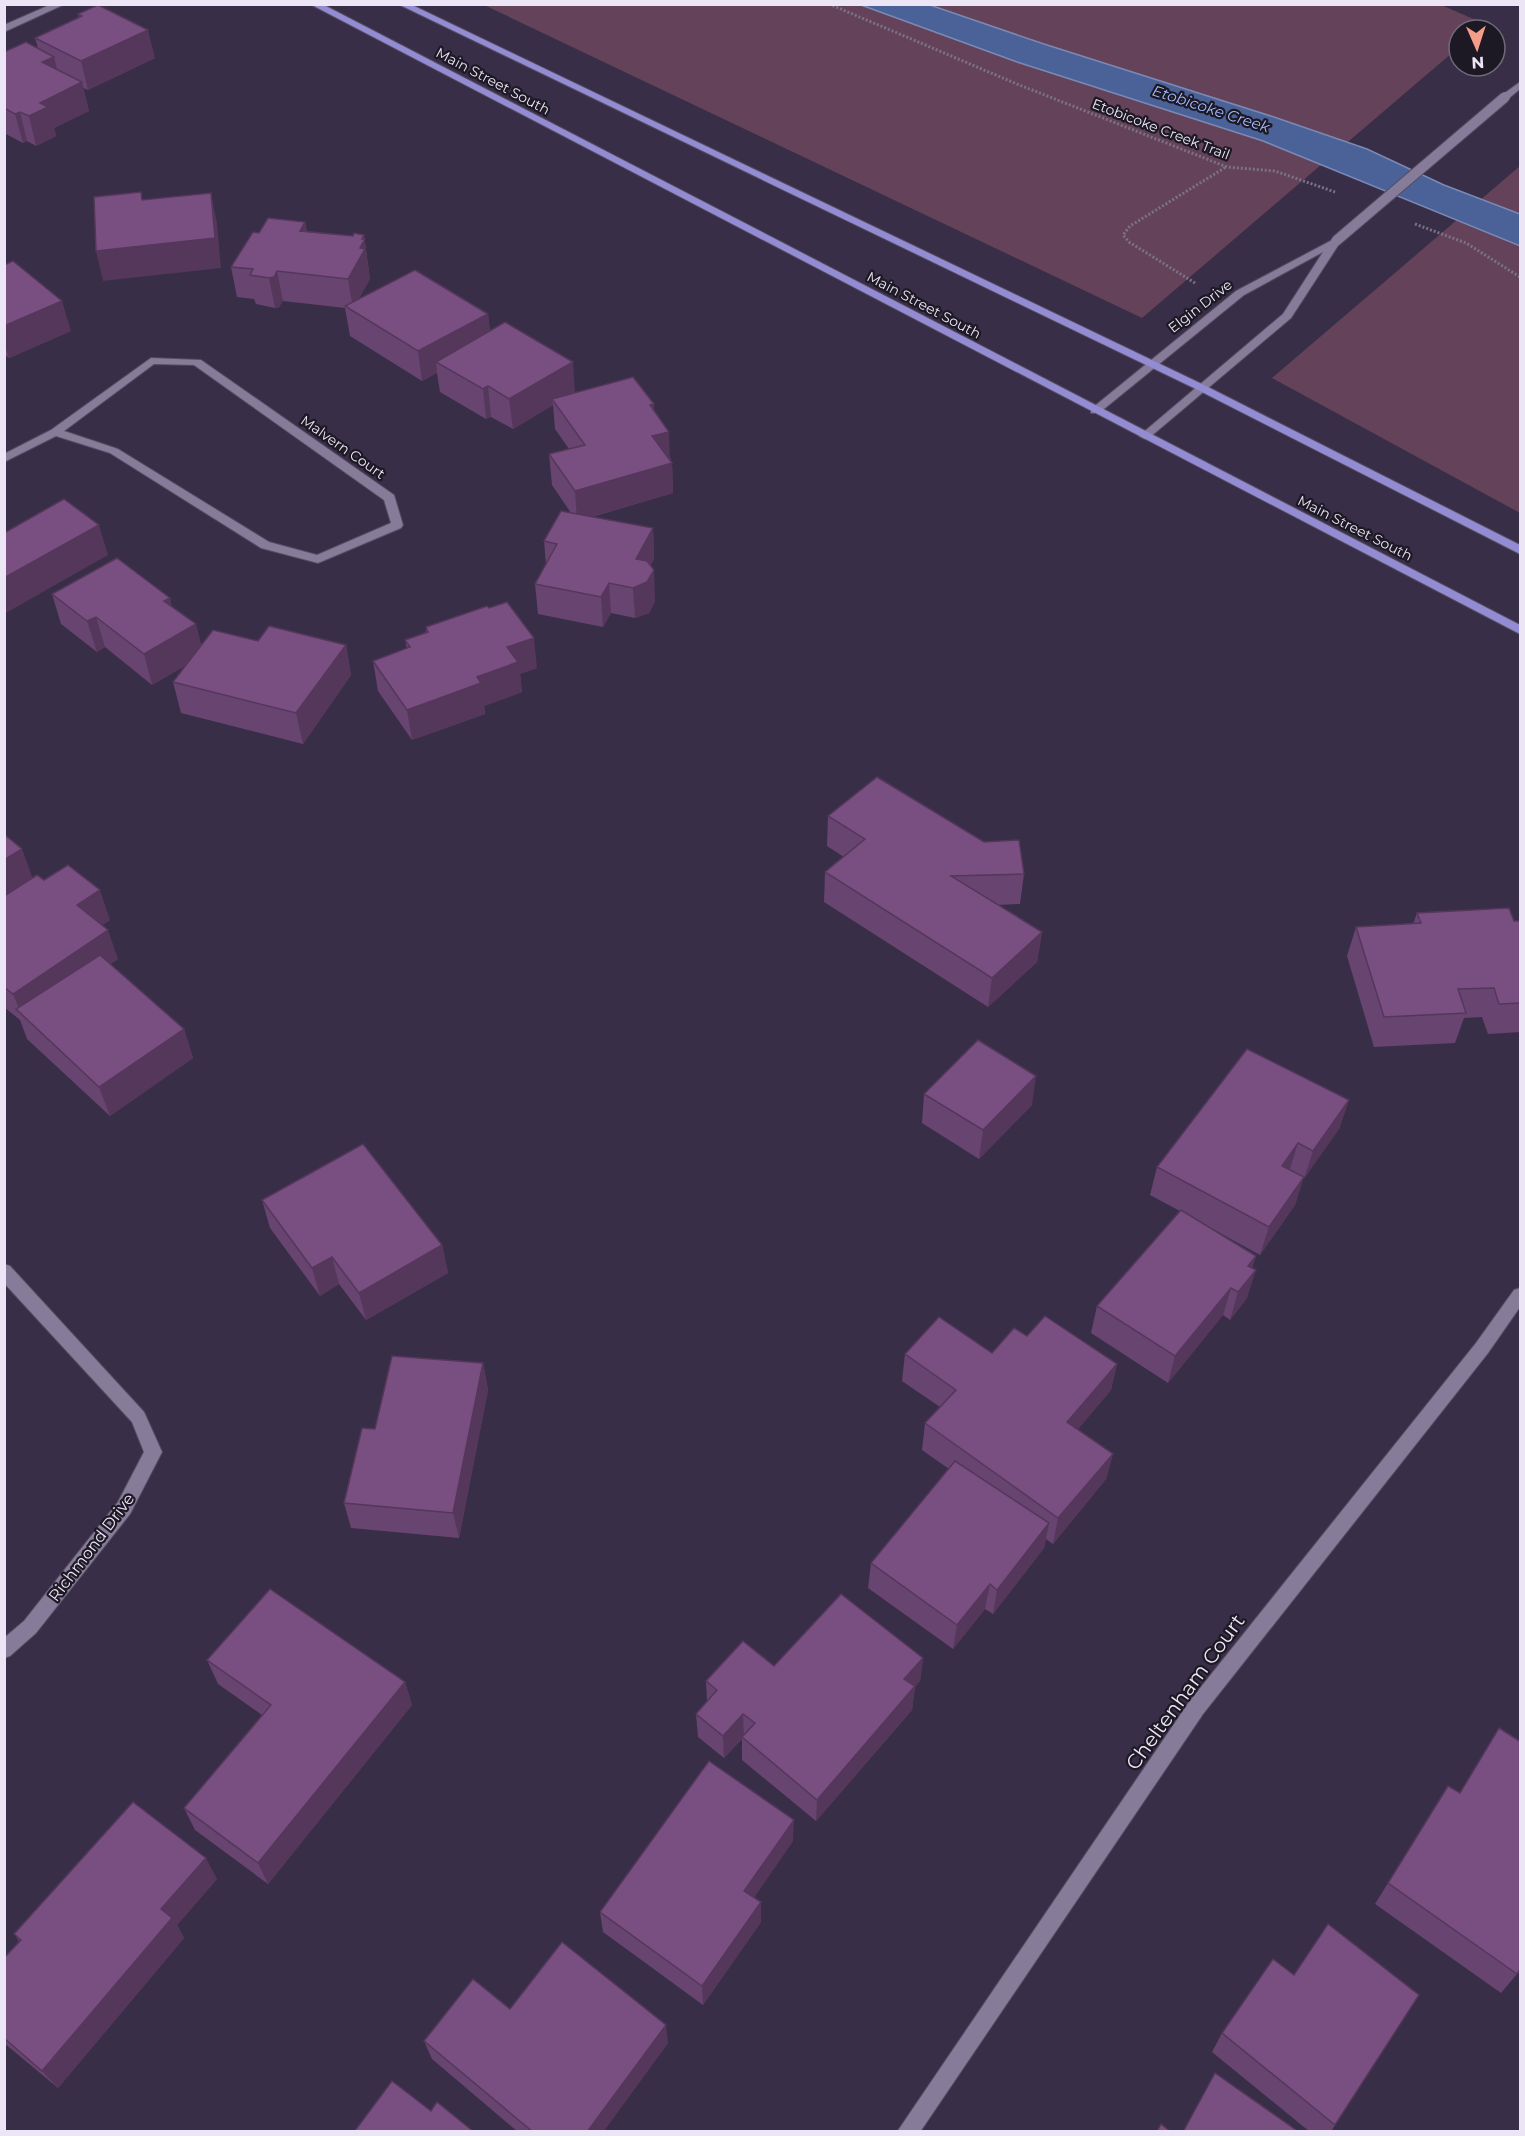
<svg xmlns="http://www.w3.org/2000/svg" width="1525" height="2136" font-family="Montserrat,sans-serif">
  <rect width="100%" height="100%" fill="#382e47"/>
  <g fill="#644259">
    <polygon points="1439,4 1485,24 1478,30 1459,30 1459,47 1142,318 484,5"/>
    <polygon points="1520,166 1520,513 1272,378"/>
  </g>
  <polygon fill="#4b6299" stroke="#7b89b5" stroke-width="1.5" points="861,5 930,5 1044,44 1274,117 1367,149 1444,185 1520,214 1520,246 1263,141 1017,62"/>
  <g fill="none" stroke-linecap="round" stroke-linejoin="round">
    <g stroke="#544c61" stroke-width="2">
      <g id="minor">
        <polygon points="52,4 65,4 4,32 4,25"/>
        <path d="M151,358L201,360L394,495L403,525L401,528L318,563L261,548L110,453L56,436L4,462V454L51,430ZM154,364L194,365L384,500L391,523L317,555L269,542L118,449L64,431Z"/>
        <polygon points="4,1264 10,1266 144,1412 162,1452 130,1514 36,1633 10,1656 4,1658 4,1638 24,1621 118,1502 144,1452 132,1422 4,1283"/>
        <polygon points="1520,1288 1520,1307 1488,1353 1203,1714 920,2132 897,2132 1189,1702 1476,1343 1514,1290"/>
      </g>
    </g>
    <g stroke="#544c61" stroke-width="2">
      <g id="tertiary">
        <polygon points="1520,82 1520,89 1508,99 1502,99 1502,95"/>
        <polygon points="1336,238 1341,241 1291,318 1149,438 1145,439 1139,436 1283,314 1323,252 1244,295 1099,413 1091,413 1091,409 1236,291"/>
      </g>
    </g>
    <g stroke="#544c61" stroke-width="2">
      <g id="primary">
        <polygon points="310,4 322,4 1520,625 1520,634"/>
        <polygon points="398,4 410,4 1206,386 1520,545 1520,554 1198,390"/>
      </g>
    </g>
    <g stroke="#7b7288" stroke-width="3" stroke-dasharray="2 2" stroke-linecap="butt">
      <polyline points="829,4 1017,84 1227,167 1275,171 1335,192"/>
      <polyline points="1415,224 1466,243 1520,277"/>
      <polyline points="1195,283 1129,242 1123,235 1130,226 1226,167"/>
    </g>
    <use href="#minor" fill="#867b98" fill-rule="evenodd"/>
    <use href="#tertiary" fill="#867b98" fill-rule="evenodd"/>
    <use href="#primary" fill="#938cd2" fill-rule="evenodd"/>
    <g stroke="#544c61" stroke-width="12" stroke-linecap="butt">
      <polyline id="tertiary-bridge" points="1336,241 1505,97"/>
    </g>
    <use href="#tertiary-bridge" stroke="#867b98" stroke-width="10"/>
  </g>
  <g fill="#684470">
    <polygon points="78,14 155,58 88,90 83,88 89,111 54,128 56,136 36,146 27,141 23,143 4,133 4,52 38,48 35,38 79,18"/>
    <polygon points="305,222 307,232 353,236 364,235 370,279 359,298 488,314 490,331 575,392 573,393 654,411 672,463 673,493 592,517 653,528 654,559 650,566 655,601 649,613 635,618 611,613 603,627 538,614 535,584 546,565 544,541 571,513 552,485 549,454 569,449 555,429 553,405 513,429 491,417 486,419 440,392 437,373 422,381 350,336 345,308 283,301 279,307 275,308 256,304 254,299 237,297 231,267 259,233"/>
    <polygon points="4,265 71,331 9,358 4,354"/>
    <polygon points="52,594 172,606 201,645 258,641 346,645 351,675 303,744 181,713 173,682 186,665 152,685 105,647 97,652 61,624"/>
    <polygon points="426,627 537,668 520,674 522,692 484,706 485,714 412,740 378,691 373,661 407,649 405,640 426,632"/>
    <polygon points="828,816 1024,874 1020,904 997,905 1042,932 1037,962 988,1007 824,902 825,872 844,857 827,846"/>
    <polygon points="4,834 32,877 44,880 110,920 102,925 118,959 110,964 184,1029 193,1058 110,1116 27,1039 20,1020 4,1007"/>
    <polygon points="1417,913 1514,921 1521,921 1521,1032 1488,1034 1482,1017 1464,1018 1455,1043 1374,1047 1347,956 1356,927 1413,924"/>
    <polygon points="924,1094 1032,1105 979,1159 922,1123"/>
    <polygon points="1349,1100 1339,1129 1303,1179 1295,1205 1260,1255 1200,1222 1256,1256 1252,1268 1247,1298 1230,1320 1223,1315 1168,1383 1091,1333 1097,1306 1180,1211 1150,1195 1157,1167"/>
    <polygon points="262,1200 442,1245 448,1273 366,1320 339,1284 320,1296 270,1228"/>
    <polygon points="1027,1336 1117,1364 1111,1390 1078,1429 1113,1454 1106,1479 1053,1544 1046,1539 1044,1548 993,1614 985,1609 953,1649 868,1588 871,1563 949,1469 922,1450 925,1423 940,1407 902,1381 905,1354 992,1353"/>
    <polygon points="483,1363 488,1390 459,1538 351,1528 344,1503 375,1429"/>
    <polygon points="923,1658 920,1681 915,1687 912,1710 816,1821 742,1760 742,1739 724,1758 698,1737 696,1714 707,1702 706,1681 774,1666"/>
    <polygon points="207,1660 405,1682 412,1705 268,1884 195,1830 184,1808 262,1715 218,1684"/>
    <polygon points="1448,1786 1459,1793 1517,1974 1501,1993 1375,1904"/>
    <polygon points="793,1841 754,1897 761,1922 703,2005 603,1932 600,1912"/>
    <polygon points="217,1879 177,1925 184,1938 58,2088 4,2043 4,1958 19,1941 14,1934"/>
    <polygon points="510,2009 668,2043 603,2132 518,2132 432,2059 424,2041"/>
    <polygon points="1222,2033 1335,2125 1331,2132 1310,2132 1212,2052"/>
  </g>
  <g fill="#55375b">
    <polygon points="148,30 155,58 88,90 81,61"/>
    <polygon points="54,57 61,86 42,62"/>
    <polygon points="82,82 89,111 54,128 56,136 36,146 29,116 40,103"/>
    <polygon points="20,112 27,141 23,143 15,114"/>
    <polygon points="211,193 217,223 221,268 103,281 96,251"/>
    <polygon points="305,222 310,252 300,231"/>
    <polygon points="364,235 370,279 353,309 348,279 362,239"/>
    <polygon points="277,271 283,301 279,307 275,308 269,278"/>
    <polygon points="62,301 71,331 9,358 4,343 4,326"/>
    <polygon points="488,314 491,344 436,362 437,373 422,381 418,351"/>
    <polygon points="573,362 575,392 556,404 552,399 553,405 513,429 509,399"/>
    <polygon points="488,386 491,417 486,419 483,389"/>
    <polygon points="654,404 655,434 650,405"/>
    <polygon points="669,432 670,462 652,436"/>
    <polygon points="672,463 673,493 577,521 575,491"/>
    <polygon points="99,525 108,555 4,614 4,578"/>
    <polygon points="653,528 654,559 640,585 654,570 655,601 649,613 635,618 633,588 636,559"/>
    <polygon points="609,583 611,613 603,627 601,597"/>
    <polygon points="170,598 177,628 164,601"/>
    <polygon points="96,617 105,647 97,652 87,621"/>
    <polygon points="196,624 204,655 152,685 144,654"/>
    <polygon points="534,638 537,668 520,674 522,692 484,706 485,714 412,740 407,710 477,677 507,647"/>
    <polygon points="346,645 351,675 303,744 296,713"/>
    <polygon points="22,849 33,879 4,896 4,860"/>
    <polygon points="100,890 110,920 87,935 77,905"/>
    <polygon points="108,930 118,959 29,1021 21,1014 13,994"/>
    <polygon points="1042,932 1037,962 988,1007 992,978"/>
    <polygon points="184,1029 193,1058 110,1116 99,1087"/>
    <polygon points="1036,1076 1032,1105 979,1159 983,1130"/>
    <polygon points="1349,1100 1339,1129 1304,1179 1313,1151"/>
    <polygon points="1298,1143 1289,1172 1282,1166"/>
    <polygon points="1304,1177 1295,1205 1260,1255 1269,1227"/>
    <polygon points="442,1245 448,1273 366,1320 359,1293"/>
    <polygon points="1256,1256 1249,1278 1256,1270 1247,1298 1230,1320 1238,1292 1248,1266"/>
    <polygon points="332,1257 339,1284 320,1296 312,1268"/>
    <polygon points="1231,1288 1223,1315 1168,1383 1175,1356"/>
    <polygon points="483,1363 488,1390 459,1538 453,1513"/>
    <polygon points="1117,1364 1111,1390 1062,1448 1067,1422"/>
    <polygon points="1113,1454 1106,1479 1053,1544 1058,1518"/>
    <polygon points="1049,1523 1044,1548 993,1614 997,1590"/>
    <polygon points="990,1584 985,1609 953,1649 957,1625"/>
    <polygon points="923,1658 920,1681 915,1687 912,1710 816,1821 817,1800 904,1679"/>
    <polygon points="405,1682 412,1705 268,1884 258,1863"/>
    <polygon points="743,1714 744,1737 742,1737 742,1739 724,1758 723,1736"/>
    <polygon points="794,1820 793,1841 745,1911 744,1891"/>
    <polygon points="206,1858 217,1879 177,1925 184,1938 58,2088 42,2071 161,1909"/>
    <polygon points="761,1902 761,1922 703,2005 702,1986"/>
    <polygon points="666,2025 668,2043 603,2132 587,2132"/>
  </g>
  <g fill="#794f82" stroke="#55375b" stroke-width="1.5">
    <polygon points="98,5 148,30 81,61 35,38 82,16 78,14"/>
    <polygon points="26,42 54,57 42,62 82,82 40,103 48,107 29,116 20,112 15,114 4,108 4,52"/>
    <polygon points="141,192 142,200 211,193 215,238 96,251 94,197"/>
    <polygon points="268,218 305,222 300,231 353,236 354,233 364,235 362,239 365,239 360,248 365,249 348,279 277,271 274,277 269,278 250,275 253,269 231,267 253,232 259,233"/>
    <polygon points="13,261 62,301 4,326 4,265"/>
    <polygon points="415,270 488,314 418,351 345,306"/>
    <polygon points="505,322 573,362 509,399 488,386 483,389 436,362"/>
    <polygon points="633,377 654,404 650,405 669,432 652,436 672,463 575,491 549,454 585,445 552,399"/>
    <polygon points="64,499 99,525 4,578 4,533"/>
    <polygon points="561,511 653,528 636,559 647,561 654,570 647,582 633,588 609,583 601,597 535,584 557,544 544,541"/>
    <polygon points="117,558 170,598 164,601 196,624 144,654 96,617 87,621 52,594"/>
    <polygon points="507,602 534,638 507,647 518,662 477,677 481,683 407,710 373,661 410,647 405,640 428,632 426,627 487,606 489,608"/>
    <polygon points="269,626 346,645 296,713 173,682 213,630 258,641"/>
    <polygon points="877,777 984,842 1019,840 1024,874 951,876 1042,932 992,978 825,872 865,839 828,816"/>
    <polygon points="4,834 22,849 4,860"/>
    <polygon points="68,865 100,890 77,905 108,930 13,994 4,987 4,896 37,875 44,880"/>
    <polygon points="1509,908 1514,921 1521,921 1521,1003 1499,1004 1494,988 1458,989 1466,1013 1384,1017 1356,927 1421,923 1417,913"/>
    <polygon points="100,955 184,1029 99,1087 16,1009"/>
    <polygon points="978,1040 1036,1076 983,1130 924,1094"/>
    <polygon points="1247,1049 1349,1100 1313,1151 1298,1143 1282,1166 1304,1177 1269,1227 1157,1167"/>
    <polygon points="363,1144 442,1245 359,1293 332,1257 312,1268 262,1200"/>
    <polygon points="1181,1210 1256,1256 1248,1266 1256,1270 1238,1292 1231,1288 1175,1356 1097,1306"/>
    <polygon points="1045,1316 1117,1364 1067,1422 1113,1454 1058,1518 925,1423 956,1390 905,1354 939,1317 992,1353 1014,1328 1027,1336"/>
    <polygon points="392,1356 483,1363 453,1513 344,1503 362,1428 375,1429"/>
    <polygon points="955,1461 1049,1523 997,1590 990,1584 957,1625 871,1563"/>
    <polygon points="270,1589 405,1682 258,1863 184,1808 271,1705 207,1660"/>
    <polygon points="841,1594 923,1658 904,1679 915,1686 817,1800 742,1737 755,1723 743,1714 723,1736 696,1714 717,1690 706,1681 743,1641 774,1666"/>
    <polygon points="1499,1728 1521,1742 1521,1968 1517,1974 1388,1883 1448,1786 1460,1793"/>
    <polygon points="709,1761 794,1820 744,1891 761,1902 702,1986 600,1912"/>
    <polygon points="133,1802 206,1858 161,1909 172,1918 42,2071 4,2038 4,1958 21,1940 14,1934"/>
    <polygon points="1328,1924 1419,1995 1335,2125 1222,2033 1273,1959 1294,1975"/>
    <polygon points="562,1942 666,2025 587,2132 533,2132 424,2041 473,1979 510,2009"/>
    <polygon points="1215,2073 1299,2132 1183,2132"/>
    <polygon points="392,2081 431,2111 437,2102 474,2132 354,2132"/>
    <polygon points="1161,2124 1171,2132 1157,2132"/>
  </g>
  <g text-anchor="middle" stroke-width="4.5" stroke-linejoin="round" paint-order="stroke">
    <g font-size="14" fill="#ebe5f6" stroke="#1d1924">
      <text transform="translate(493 81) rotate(28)" y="5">Main Street South</text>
      <text transform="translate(1161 129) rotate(21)" y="5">Etobicoke Creek Trail</text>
      <text transform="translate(924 305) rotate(28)" y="5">Main Street South</text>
      <text transform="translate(1200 306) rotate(-38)" y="5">Elgin Drive</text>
      <text transform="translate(343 447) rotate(35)" y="5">Malvern Court</text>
      <text transform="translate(1355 528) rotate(27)" y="5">Main Street South</text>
    </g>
    <g font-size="15" font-style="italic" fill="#a1bdff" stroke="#1d1924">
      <text transform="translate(1211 109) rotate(18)" y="5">Etobicoke Creek</text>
    </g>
    <g font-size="16" fill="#ebe5f6" stroke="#1d1924">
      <text transform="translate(91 1547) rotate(-53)" y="6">Richmond Drive</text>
    </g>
    <g font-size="20" fill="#ebe5f6" stroke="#1d1924">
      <text transform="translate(1185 1692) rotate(-54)" y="7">Cheltenham Court</text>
    </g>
  </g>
  <rect width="1525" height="2136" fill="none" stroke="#ebe5f6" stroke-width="12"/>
  <g transform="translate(1477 48) rotate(177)"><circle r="28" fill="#1d1924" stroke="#6f6b78" stroke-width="1.5"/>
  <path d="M0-4.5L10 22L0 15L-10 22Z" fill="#f49e8a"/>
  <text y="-9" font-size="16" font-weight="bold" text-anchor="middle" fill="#ebe5f6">N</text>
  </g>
</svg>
